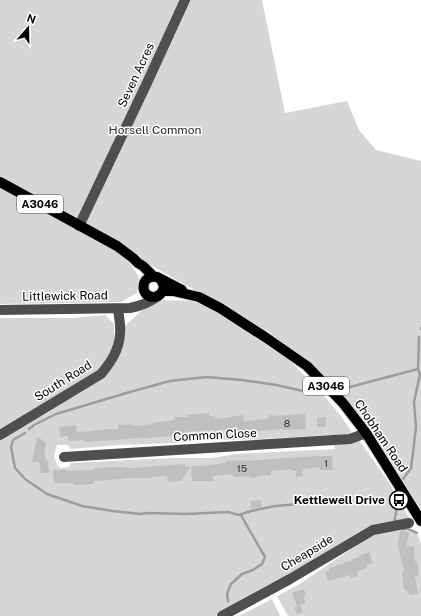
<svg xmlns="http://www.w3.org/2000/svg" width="421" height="616" font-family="'Public Sans',sans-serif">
  <rect width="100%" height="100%" fill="#fff"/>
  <g fill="#d6d6d6">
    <polygon points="0,0 262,0 285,113 347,101 359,130 376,150 421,161 421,509 357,416 271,337 271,333 138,258 125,256 139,277 137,293 121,302 0,304"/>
    <polygon points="161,300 192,301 214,310 238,324 268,346 271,347 289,360 321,392 340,415 352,432 346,437 331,439 329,435 259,439 229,440 211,439 199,440 176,443 119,445 71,449 68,445 57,445 54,456 57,465 61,468 69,467 71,463 175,458 212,458 235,454 335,449 334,445 359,440 390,484 409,518 375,527 291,576 215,616 0,616 0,318 72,318 105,315 114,324 114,347 125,326 142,310"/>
    <polygon points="399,530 405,530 418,535 421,544 421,616 288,616 277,596 298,585 368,538 379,533"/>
    <polygon points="272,599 280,616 239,616"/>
  </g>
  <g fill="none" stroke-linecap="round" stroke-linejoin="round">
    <g stroke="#9d9d9d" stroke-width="2.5">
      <polyline points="421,329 421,328"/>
      <polyline points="342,389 418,369"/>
      <polyline points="29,429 34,425 56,414 130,392 170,381 206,377 242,380 276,385 303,391"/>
      <polyline points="25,433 13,440 11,447 15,468 25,479 47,494 82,506 113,511 140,514 149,513 186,514 228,512 239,515 251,511 275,506 299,504 318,496"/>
      <polyline points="403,479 411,468 413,453 416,427 414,402 420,374 418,369 419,337"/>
      <polyline points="395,523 395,518 398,501"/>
      <polyline points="402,529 408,529 417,533"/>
      <polyline points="228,601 227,594 231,584 242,574 253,570 262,564 265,557 258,545 242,517 241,515"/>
    </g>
  </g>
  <g fill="#bfbfbf">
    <polygon points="209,413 209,416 214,416 217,419 243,415 244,421 267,419 270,415 273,415 274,416 305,414 306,429 282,430 282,429 231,434 231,429 212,431 212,430 184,432 184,434 172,435 172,436 84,442 84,440 68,441 68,436 60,437 59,427 76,425 77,432 94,431 94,430 118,429 118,425 132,424 133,426 153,424 153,423 175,420 174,417 187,417 187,415"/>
    <polygon points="326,417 326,427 317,427 317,418"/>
    <polygon points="37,437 46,442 44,457 46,457 46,461 48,460 49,473 41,473 39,462 32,462"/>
    <polygon points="315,456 332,456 333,470 320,470 320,467 302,469 303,476 296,477 296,471 292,471 291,469 271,471 271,475 257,476 257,477 250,478 250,476 233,477 233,474 213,476 214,481 192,481 191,466 181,481 177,481 168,482 167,476 152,477 152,478 129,478 123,479 94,481 94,484 74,485 73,483 54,483 53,470 66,470 66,471 94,470 94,468 117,467 134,468 185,464 185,467 200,466 226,463 226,461 246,460 246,461"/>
    <polygon points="261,500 261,507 251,508 251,501"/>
    <polygon points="400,531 409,532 406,547 414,546 415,562 417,561 419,575 415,576 418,594 409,595 408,591 404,589 402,573 404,573 403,563 402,566 398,543"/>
    <polygon points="369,552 373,563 366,565 367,568 357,572 358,576 351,578 350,575 328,581 325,572 330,571 329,568 351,561 351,560 359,557 359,556"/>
    <polygon points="304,589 306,595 303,596 306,603 297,606 292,593"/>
    <polygon points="300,605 303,612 297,614 294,608"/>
  </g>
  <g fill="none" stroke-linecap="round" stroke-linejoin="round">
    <g stroke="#dbdbdb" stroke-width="12">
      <g id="major">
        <polyline points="0,182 117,246 133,258 138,263 143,266 153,276"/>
        <path d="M161,280C164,284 165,288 162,292C160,295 158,297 154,297C140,298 139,274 157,277L182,290"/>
        <polyline points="163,291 173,291 199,297 220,308 265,337 307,366 343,403 366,433 421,521"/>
      </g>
    </g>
    <g stroke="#4f4f4f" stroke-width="10">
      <polyline points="79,226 146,85 185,0"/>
      <path d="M0,310L130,308C140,306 149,303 158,296"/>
      <path d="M0,435L101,374C111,362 119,350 120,334C121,326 119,317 118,309"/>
      <polyline points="64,457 350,439 366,433"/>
      <polyline points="222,616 290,579 373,530 409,523"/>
    </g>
    <use href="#major" stroke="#000" stroke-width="10"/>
  </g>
  <defs>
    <g id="bus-ring" transform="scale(1)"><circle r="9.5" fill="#fff" stroke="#000" stroke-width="1.5"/><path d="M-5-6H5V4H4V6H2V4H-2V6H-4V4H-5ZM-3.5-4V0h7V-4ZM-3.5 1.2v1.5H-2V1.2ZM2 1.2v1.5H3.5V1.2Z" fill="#000"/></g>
  </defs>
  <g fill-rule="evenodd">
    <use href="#bus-ring" x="399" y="500"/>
  </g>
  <g text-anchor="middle" stroke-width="3" stroke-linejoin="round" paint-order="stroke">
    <g font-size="10" fill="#303030">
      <text x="287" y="427">8</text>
      <text x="326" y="467">1</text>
      <text x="242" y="472">15</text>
    </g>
    <g fill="#fff" stroke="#4c4c4c" stroke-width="1">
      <rect x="17" y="195" width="46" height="18" rx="3"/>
      <rect x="303" y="377" width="46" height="18" rx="3"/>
    </g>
    <g font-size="11" font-weight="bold" fill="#000">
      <text x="40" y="208">A3046</text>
      <text x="326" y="390">A3046</text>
    </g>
    <g font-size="12" fill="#000" stroke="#fff">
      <text transform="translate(136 75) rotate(-65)" y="4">Seven Acres</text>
      <text transform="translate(65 296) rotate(-1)" y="4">Littlewick Road</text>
      <text transform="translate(63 381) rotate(-32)" y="4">South Road</text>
      <text transform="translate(215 435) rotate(-3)" y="4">Common Close</text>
      <text transform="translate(381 436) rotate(56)" y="4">Chobham Road</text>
      <text transform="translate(307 553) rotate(-31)" y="4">Cheapside</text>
    </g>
    <g font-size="12" fill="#2d2d2d" stroke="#fff">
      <text x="155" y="134">Horsell Common</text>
    </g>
    <g font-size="12" font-weight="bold" fill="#000" stroke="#fff" text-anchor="end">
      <text x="385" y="504">Kettlewell Drive</text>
    </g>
  </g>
  <g transform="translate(28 28) rotate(20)" stroke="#ffffff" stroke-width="3" paint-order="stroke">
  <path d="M0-3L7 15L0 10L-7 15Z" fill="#000000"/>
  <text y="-6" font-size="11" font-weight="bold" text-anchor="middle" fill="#000000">N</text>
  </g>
</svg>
